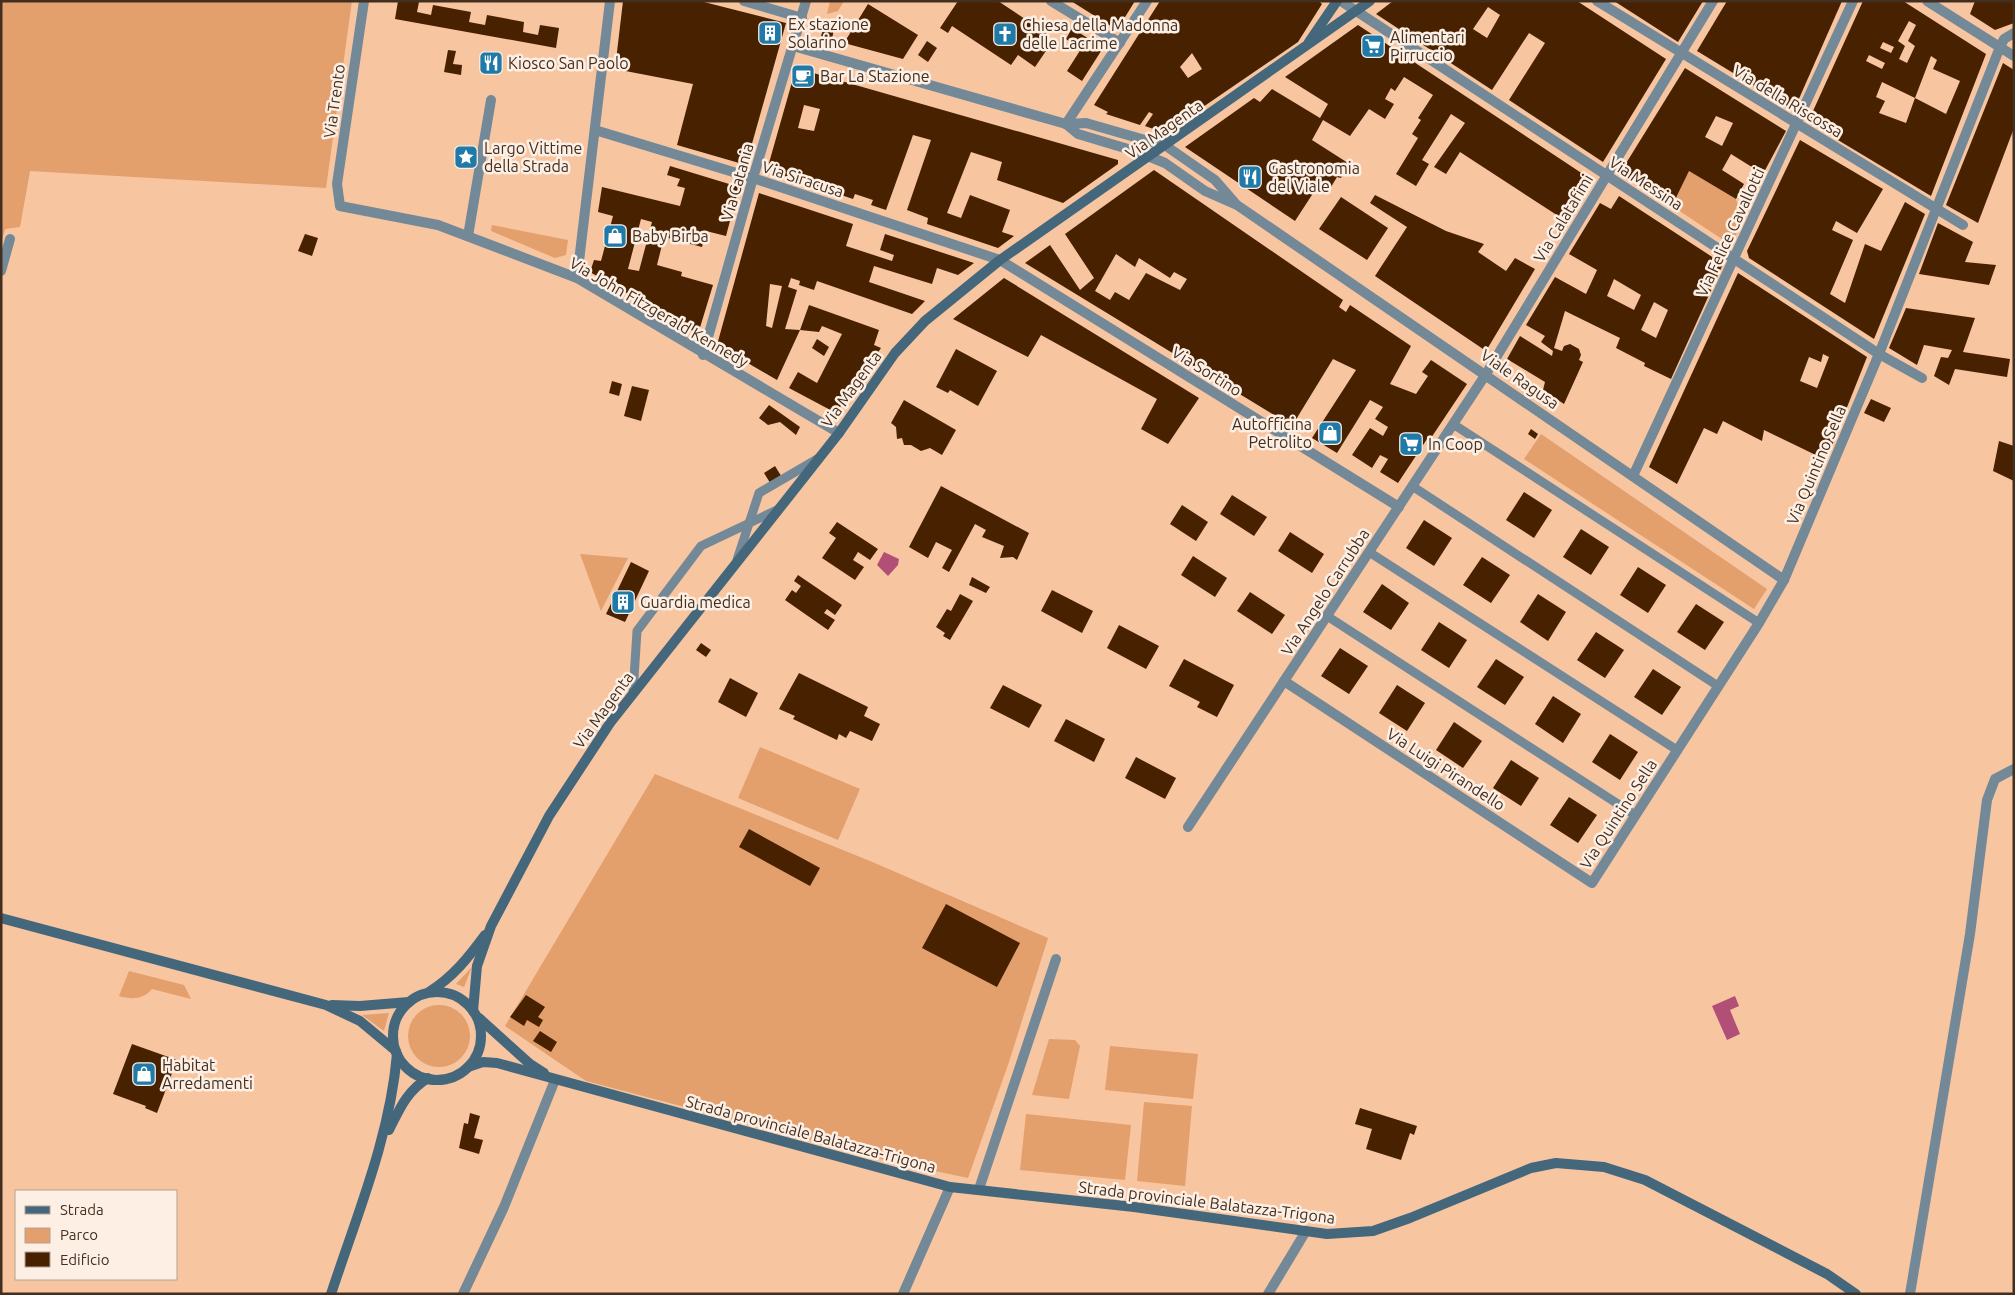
<svg xmlns="http://www.w3.org/2000/svg" width="2015" height="1295" font-family="Ubuntu,sans-serif">
  <rect width="100%" height="100%" fill="#f8c5a1"/>
  <g fill="#e39f6c">
    <polygon points="1,1 352,1 326,188 30,171 20,227 5,229 1,244"/>
    <polygon points="830,1 844,1 838,11 827,14"/>
    <polygon points="1689,171 1736,199 1742,222 1731,245 1672,206"/>
    <polygon points="492,225 568,240 566,255 555,258 491,231"/>
    <polygon points="1541,434 1767,589 1754,609 1524,459"/>
    <polygon points="580,554 628,558 601,611"/>
    <polygon points="760,747 860,789 838,840 738,798"/>
    <polygon points="655,774 870,861 1048,938 1009,1062 968,1178 892,1162 586,1081 505,1026"/>
    <polygon points="472,967 464,987 456,984"/>
    <path d="M129,971L184,985L191,999L152,989C144,999 132,1000 119,996Z"/>
    <circle cx="439" cy="1036" r="31"/>
    <polygon points="389,1013 384,1031 362,1015"/>
    <polygon points="1049,1039 1075,1040 1080,1046 1069,1099 1032,1095"/>
    <polygon points="1110,1046 1198,1054 1193,1099 1105,1090"/>
    <polygon points="1144,1102 1192,1106 1185,1186 1137,1181"/>
    <polygon points="1026,1114 1131,1125 1125,1180 1020,1170"/>
  </g>
  <g fill="#b24f77">
    <polygon points="884,552 899,559 898,565 888,576 877,565"/>
    <polygon points="1735,996 1739,1006 1730,1010 1740,1034 1727,1040 1712,1006"/>
  </g>
  <g fill="#482100" fill-rule="evenodd">
    <polygon points="398,1 419,2 417,12 431,15 433,5 471,12 469,22 485,25 487,15 524,22 523,32 538,35 540,25 559,28 556,48 395,19"/>
    <polygon points="623,1 700,1 786,23 746,165 677,145 693,84 615,69"/>
    <polygon points="958,1 998,1 1049,35 1045,41 1050,45 1035,67 1018,55 1011,65 952,26 948,33 940,28"/>
    <polygon points="1071,1 1135,1 1117,30"/>
    <path d="M1160,1H1319L1322,4L1298,42L1165,133L1145,126L1153,114L1149,112L1140,125L1106,114L1108,112L1094,105ZM1192,53L1202,69L1188,78L1180,67Z"/>
    <path d="M1393,1H1577L1666,59L1603,162L1509,100L1545,43L1529,33L1492,90L1376,14ZM1488,7L1500,15L1487,38L1473,29Z"/>
    <polygon points="1614,1 1703,1 1678,42"/>
    <polygon points="1727,1 1842,1 1794,110 1697,51"/>
    <path d="M1863,1H1903L1986,54L1931,196L1808,122ZM1909,21L1916,25L1908,41L1915,46L1907,63L1899,59L1905,46L1898,41ZM1883,42L1894,47L1891,53L1880,48ZM1869,55L1885,63L1882,69L1866,61ZM1931,56L1937,60L1933,69L1960,81L1946,114L1915,98ZM1882,82L1915,98L1906,123L1879,113L1885,101L1876,97Z"/>
    <polygon points="1975,1 2014,1 2014,23 1995,30 1970,14"/>
    <polygon points="868,4 918,35 903,59 844,43"/>
    <polygon points="1358,25 1592,180 1566,221 1460,152 1446,174 1434,167 1465,123 1451,114 1422,160 1429,164 1416,186 1396,174 1418,138 1412,134 1421,120 1418,118 1433,95 1404,77 1395,91 1391,88 1385,99 1394,104 1385,119 1369,109 1350,136 1323,120 1312,140 1348,163 1341,178 1337,177 1331,187 1321,181 1295,221 1185,147 1254,98 1260,102 1272,89 1320,118 1328,104 1285,77"/>
    <polygon points="824,27 834,29 832,39 821,36"/>
    <polygon points="1072,28 1103,48 1082,81 1067,71 1081,49 1066,39"/>
    <polygon points="927,41 937,48 928,62 918,55"/>
    <polygon points="448,50 456,51 453,64 462,65 461,75 444,72"/>
    <polygon points="484,55 500,57 498,72 482,70"/>
    <polygon points="2003,63 2014,70 2014,128 1978,223 1946,205"/>
    <path d="M796,68L1118,160V164L1063,203L997,180L1002,162L971,152L947,213L961,218L970,195L1010,210L1002,232L1014,236L998,248L927,224L928,218L907,210L931,140L913,135L886,210L871,205L873,200L855,194L853,199L767,170ZM804,105L820,109L814,131L798,128Z"/>
    <path d="M1685,68L1786,131L1763,174L1731,154L1722,170L1744,184L1736,199L1689,171L1672,206L1620,173ZM1716,116L1733,123L1722,146L1705,137Z"/>
    <polygon points="1800,140 1883,189 1857,233 1836,221 1832,230 1853,240 1830,294 1845,303 1865,244 1881,251 1905,202 1925,214 1874,339 1749,258 1747,251"/>
    <path d="M670,166L739,187L726,236L706,231L702,247L664,237L657,265L682,272L681,276L713,285L698,334L590,272L594,260L601,261L613,216L598,212L602,187L680,206L685,188L677,186L680,179L667,175ZM641,219L652,222L639,271L628,269Z"/>
    <path d="M1154,170L1343,300L1339,307L1346,312L1350,305L1411,346L1390,384L1416,394L1428,376L1422,372L1431,360L1467,384L1431,438L1429,436L1398,483L1380,472L1388,459L1380,455L1372,468L1352,455L1370,428L1383,436L1388,427L1375,419L1383,407L1370,400L1337,453L1312,438L1356,370L1333,359L1292,426L1025,263L1050,245L1080,290L1094,278L1065,234ZM1116,254L1135,267L1139,258L1170,278L1174,272L1187,279L1180,290L1146,273L1129,300L1115,292L1110,300L1095,291Z"/>
    <path d="M759,193L853,224L846,246L892,261L894,255L880,250L885,234L974,263L958,275L937,268L932,284L874,266L869,282L925,301L912,314L817,281L814,290L799,285L800,281L791,278L788,287L797,290L785,329L800,330L809,305L879,330L874,345L881,348L836,413L789,388L798,372L817,383L842,334L822,326L819,332L800,330L777,380L717,345ZM770,284L782,286L772,328L766,326Z"/>
    <polygon points="1375,195 1446,231 1484,244 1478,252 1506,271 1515,258 1535,269 1486,351 1375,276 1407,227 1370,203"/>
    <path d="M1619,196L1723,264L1671,379L1644,366L1645,363L1616,348L1620,338L1565,311L1554,348L1562,351L1564,346L1570,344L1579,349L1581,355L1579,360L1583,362L1564,404L1543,390L1545,382L1507,359L1520,336L1552,356L1553,351L1541,342L1545,336L1526,325L1555,277L1586,294L1597,270L1569,254L1600,203L1611,209ZM1614,279L1641,295L1634,310L1607,296ZM1654,302L1668,310L1656,338L1641,330Z"/>
    <polygon points="1341,197 1388,228 1367,260 1319,229"/>
    <polygon points="1938,223 1973,242 1965,262 1996,265 1989,285 1919,274"/>
    <polygon points="305,234 318,238 312,256 298,251"/>
    <path d="M1738,273L1867,357L1826,460L1764,430L1762,441L1723,421L1717,434L1704,428L1677,484L1649,467ZM1823,354L1829,357L1817,388L1800,381L1809,357L1821,362Z"/>
    <polygon points="1004,278 1199,398 1168,444 1141,429 1157,399 1041,335 1028,357 953,319"/>
    <polygon points="1906,308 1975,318 1963,352 2010,359 2007,377 1955,369 1949,385 1934,376 1941,357 1948,358 1952,350 1924,345 1917,365 1889,348"/>
    <polygon points="817,339 829,347 824,356 812,348"/>
    <polygon points="956,349 997,371 978,406 950,390 948,393 936,387"/>
    <polygon points="612,381 622,384 619,396 609,393"/>
    <polygon points="632,386 649,390 641,421 624,416"/>
    <polygon points="1871,399 1891,408 1884,422 1864,413"/>
    <polygon points="904,400 956,430 942,455 930,448 921,451 911,445 904,445 902,438 897,439 896,427 891,423"/>
    <polygon points="769,405 800,427 796,435 780,422 768,425 759,418"/>
    <polygon points="1531,429 1538,434 1535,439 1528,434"/>
    <polygon points="1999,441 2014,446 2014,481 1993,471"/>
    <polygon points="775,466 783,479 772,486 764,473"/>
    <polygon points="941,486 1029,533 1017,560 1013,557 1000,558 1004,546 982,537 986,530 975,524 949,572 942,568 952,550 936,542 928,558 909,547"/>
    <polygon points="1524,492 1552,510 1534,538 1506,520"/>
    <polygon points="1232,495 1267,517 1254,536 1220,514"/>
    <polygon points="1182,505 1208,522 1196,541 1170,524"/>
    <polygon points="1424,520 1452,538 1434,566 1406,548"/>
    <polygon points="837,522 878,549 870,560 858,552 853,560 864,567 855,580 822,558 836,538 829,533"/>
    <polygon points="1581,529 1609,547 1591,575 1563,557"/>
    <polygon points="1290,532 1324,554 1312,573 1278,551"/>
    <polygon points="1193,556 1227,578 1215,597 1181,575"/>
    <polygon points="1482,557 1510,575 1491,603 1463,585"/>
    <polygon points="631,562 649,571 625,622 606,614"/>
    <polygon points="1638,567 1666,585 1648,613 1620,595"/>
    <polygon points="798,575 842,605 835,615 827,609 824,613 835,620 828,630 785,600 792,590 796,593 801,586 794,581"/>
    <polygon points="972,577 990,587 986,593 969,585"/>
    <polygon points="1382,584 1409,603 1391,630 1363,612"/>
    <polygon points="1052,590 1093,611 1082,633 1041,611"/>
    <polygon points="1250,592 1285,615 1272,634 1237,611"/>
    <polygon points="960,594 973,601 950,640 943,636 945,633 936,627 947,609 951,611"/>
    <polygon points="1538,594 1566,612 1548,641 1520,622"/>
    <polygon points="1696,604 1724,622 1705,650 1677,632"/>
    <polygon points="1439,622 1467,640 1449,668 1421,650"/>
    <polygon points="1119,625 1159,646 1146,669 1107,648"/>
    <polygon points="1596,632 1624,650 1605,678 1577,660"/>
    <polygon points="701,643 711,650 706,657 696,650"/>
    <polygon points="1340,648 1368,666 1349,694 1321,676"/>
    <polygon points="1184,659 1234,685 1217,717 1197,707 1200,702 1169,686"/>
    <polygon points="1496,659 1524,677 1505,705 1477,687"/>
    <polygon points="1653,669 1681,687 1662,715 1634,697"/>
    <polygon points="799,673 868,707 864,716 880,724 872,741 850,731 846,738 839,734 837,740 793,719 795,716 779,709"/>
    <polygon points="730,678 758,693 746,717 718,702"/>
    <polygon points="1003,685 1042,705 1029,728 990,708"/>
    <polygon points="1397,685 1425,703 1407,731 1379,713"/>
    <polygon points="1553,696 1581,714 1563,743 1535,724"/>
    <polygon points="1066,719 1105,739 1094,762 1054,741"/>
    <polygon points="1454,722 1482,741 1463,768 1436,750"/>
    <polygon points="1610,734 1638,752 1620,780 1592,762"/>
    <polygon points="1136,757 1176,778 1165,799 1125,778"/>
    <polygon points="1511,760 1539,778 1521,806 1493,788"/>
    <polygon points="1569,797 1597,815 1578,843 1550,825"/>
    <polygon points="749,829 820,868 810,886 739,847"/>
    <polygon points="946,904 1020,943 997,987 922,948"/>
    <polygon points="526,995 545,1007 538,1017 543,1020 539,1027 527,1020 524,1026 510,1017"/>
    <polygon points="540,1031 557,1042 551,1052 533,1041"/>
    <polygon points="132,1044 177,1060 157,1113 145,1108 146,1106 113,1094"/>
    <polygon points="1360,1108 1417,1126 1414,1135 1410,1133 1401,1160 1366,1149 1372,1129 1355,1124"/>
    <polygon points="470,1113 480,1116 474,1138 483,1140 479,1154 459,1148 464,1123 468,1124"/>
  </g>
  <g fill="none" stroke-linecap="round" stroke-linejoin="round">
    <g stroke="#738998" stroke-width="9">
      <polyline points="1453,424 1759,623"/>
      <polyline points="1412,486 1718,686"/>
      <polyline points="1369,552 1677,750"/>
      <polyline points="737,560 759,493 819,458"/>
      <polyline points="1327,616 1635,815"/>
      <polyline points="633,694 637,631 701,546 779,509"/>
    </g>
    <g stroke="#738998" stroke-width="10">
      <polyline points="364,1 337,184 340,206 438,225 577,278 839,433"/>
      <polyline points="744,1 802,18"/>
      <polyline points="1051,1 1120,43"/>
      <polyline points="1341,1 1879,354 1922,378"/>
      <polyline points="1597,1 1963,225"/>
      <polyline points="1927,1 2014,56"/>
      <polyline points="793,46 1066,124 1086,123 1166,146 1215,180 1235,203"/>
      <polyline points="1066,124 1078,134 1138,152 1165,163 1205,191 1237,205 1784,580"/>
      <polyline points="1066,124 1147,1"/>
      <polyline points="595,130 753,178 1000,260 1399,507"/>
      <polyline points="468,236 491,100"/>
      <polyline points="1,271 10,239"/>
      <polyline points="577,278 610,1"/>
      <polyline points="703,355 753,178 806,1"/>
      <polyline points="1633,476 1853,1"/>
      <polyline points="1284,681 1592,883 1759,623 1784,580 1879,354 2000,47 2004,39 2014,33"/>
      <polyline points="1188,827 1486,374 1713,1"/>
      <polyline points="979,1189 1056,959"/>
      <polyline points="463,1294 504,1207 555,1080"/>
      <polyline points="903,1294 950,1187"/>
      <polyline points="1268,1294 1306,1231"/>
      <polyline points="1910,1294 1970,934 1987,800 1995,779 2014,769"/>
    </g>
    <g stroke="#45677c" stroke-width="10">
      <polyline points="1309,42 1337,1"/>
      <polyline points="1,918 326,1005 360,1021 396,1051"/>
      <path d="M429,992C453,977 468,958 485,935"/>
      <circle cx="437" cy="1036" r="44"/>
      <polyline points="332,1005 360,1006 409,1002"/>
      <polyline points="473,1011 477,966 491,926 549,816 610,723 839,433 895,353 925,321 1000,260 1370,1"/>
      <polyline points="479,1018 530,1064 544,1073"/>
      <polyline points="468,1067 483,1062 497,1063 950,1187 1134,1207 1327,1234 1373,1231 1410,1218 1531,1168 1556,1163 1604,1167 1645,1180 1827,1274 1856,1294"/>
      <path d="M389,1130C400,1108 407,1091 428,1078"/>
      <path d="M331,1294C357,1215 390,1137 397,1054"/>
    </g>
  </g>
  <defs>
    <g id="building-square" transform="scale(1.25)"><rect x="-9" y="-9" width="18" height="18" rx="4" fill="#207aa8" stroke="#feefe4"/><path d="M-4-6H4V6H1V3H-1V6H-4ZM-2.5-4.3h1.7v1.8h-1.7ZM.8-4.3h1.7v1.8H.8ZM-2.5-1h1.7V.8h-1.7ZM.8-1h1.7V.8H.8Z" fill="#fff"/></g>
    <g id="church-square" transform="scale(1.25)"><rect x="-9" y="-9" width="18" height="18" rx="4" fill="#207aa8" stroke="#feefe4"/><path d="M-1.2-6h2.4v3.5h3.3v2.4h-3.3V6h-2.4V-.1h-3.3v-2.4h3.3Z" fill="#fff"/></g>
    <g id="supermarket-square" transform="scale(1.25)"><rect x="-9" y="-9" width="18" height="18" rx="4" fill="#207aa8" stroke="#feefe4"/><path d="M-6-5.5h2.5l.6 2H6L4.5 2H-2.5L-4.4-4H-6ZM-1.5 3.2a1.3 1.3 0 1 0 .1 0ZM3 3.2a1.3 1.3 0 1 0 .1 0Z" fill="#fff"/></g>
    <g id="restaurant-square" transform="scale(1.25)"><rect x="-9" y="-9" width="18" height="18" rx="4" fill="#207aa8" stroke="#feefe4"/><path d="M-5-6h1v4h1v-4h1v4h1v-4h1v5L-1.5 .5V6h-2V.5L-5-1ZM5-6V6H3V1.5H1.5Q1.5-4 5-6Z" fill="#fff"/></g>
    <g id="cafe-square" transform="scale(1.25)"><rect x="-9" y="-9" width="18" height="18" rx="4" fill="#207aa8" stroke="#feefe4"/><path d="M-5.5-4.5H6V0H3Q3 3.5 0 3.5H-2.5Q-5.5 3.5-5.5 0ZM3-3.2v2h1.7v-2ZM-6 4.5H4V6H-6Z" fill="#fff"/></g>
    <g id="sight-square" transform="scale(1.25)"><rect x="-9" y="-9" width="18" height="18" rx="4" fill="#207aa8" stroke="#feefe4"/><path d="M0-6L1.8-2.2L6-1.7L2.9 1.2L3.7 5.4L0 3.3L-3.7 5.4L-2.9 1.2L-6-1.7L-1.8-2.2Z" fill="#fff"/></g>
    <g id="shop-square" transform="scale(1.25)"><rect x="-9" y="-9" width="18" height="18" rx="4" fill="#207aa8" stroke="#feefe4"/><path d="M-5-2.5h2.3a2.7 3.5 0 0 1 5.4 0H5L5.5 6h-11ZM-1.5-2.5h3a1.5 2.3 0 0 0-3 0Z" fill="#fff"/></g>
  </defs>
  <g fill-rule="evenodd">
    <use href="#building-square" x="770" y="33"/>
    <use href="#church-square" x="1005" y="34"/>
    <use href="#supermarket-square" x="1373" y="46"/>
    <use href="#restaurant-square" x="491" y="63"/>
    <use href="#cafe-square" x="803" y="76"/>
    <use href="#sight-square" x="466" y="157"/>
    <use href="#restaurant-square" x="1250" y="177"/>
    <use href="#shop-square" x="615" y="236"/>
    <use href="#shop-square" x="1330" y="433"/>
    <use href="#supermarket-square" x="1411" y="444"/>
    <use href="#building-square" x="623" y="602"/>
    <use href="#shop-square" x="144" y="1074"/>
  </g>
  <g text-anchor="middle" stroke-width="5" stroke-linejoin="round" paint-order="stroke">
    <g font-size="16" fill="#422f20" stroke="#feefe4" text-anchor="start">
      <text x="788" y="30">Ex stazione<tspan x="788" dy="18">Solarino</tspan></text>
      <text x="1022" y="31">Chiesa della Madonna<tspan x="1022" dy="18">delle Lacrime</tspan></text>
      <text x="1390" y="43">Alimentari<tspan x="1390" dy="18">Pirruccio</tspan></text>
      <text x="508" y="69">Kiosco San Paolo</text>
      <text x="820" y="82">Bar La Stazione</text>
      <text x="484" y="154">Largo Vittime<tspan x="484" dy="18">della Strada</tspan></text>
      <text x="1268" y="174">Gastronomia<tspan x="1268" dy="18">del Viale</tspan></text>
      <text x="632" y="242">Baby Birba</text>
      <text x="1312" y="430" text-anchor="end">Autofficina<tspan x="1312" dy="18">Petrolito</tspan></text>
      <text x="1428" y="450">In Coop</text>
      <text x="640" y="608">Guardia medica</text>
      <text x="162" y="1071">Habitat<tspan x="162" dy="18">Arredamenti</tspan></text>
    </g>
    <g font-size="16" fill="#422f20" stroke="#feefe4">
      <text transform="translate(334 101) rotate(-82)" y="6">Via Trento</text>
      <text transform="translate(1788 101) rotate(31)" y="6">Via della Riscossa</text>
      <text transform="translate(1164 129) rotate(-35)" y="6">Via Magenta</text>
      <text transform="translate(803 179) rotate(18)" y="6">Via Siracusa</text>
      <text transform="translate(737 182) rotate(-74)" y="6">Via Catania</text>
      <text transform="translate(1646 183) rotate(33)" y="6">Via Messina</text>
      <text transform="translate(1563 218) rotate(-59)" y="6">Via Calatafimi</text>
      <text transform="translate(1730 232) rotate(-65)" y="6">Via Felice Cavallotti</text>
      <text transform="translate(659 312) rotate(30)" y="6">Via John Fitzgerald Kennedy</text>
      <text transform="translate(1207 371) rotate(32)" y="6">Via Sortino</text>
      <text transform="translate(1520 379) rotate(35)" y="6">Viale Ragusa</text>
      <text transform="translate(851 389) rotate(-54)" y="6">Via Magenta</text>
      <text transform="translate(1816 465) rotate(-67)" y="6">Via Quintino Sella</text>
      <text transform="translate(1325 592) rotate(-57)" y="6">Via Angelo Carrubba</text>
      <text transform="translate(603 710) rotate(-54)" y="6">Via Magenta</text>
      <text transform="translate(1446 769) rotate(33)" y="6">Via Luigi Pirandello</text>
      <text transform="translate(1618 814) rotate(-57)" y="6">Via Quintino Sella</text>
      <text transform="translate(811 1134) rotate(15)" y="6">Strada provinciale Balatazza-Trigona</text>
      <text transform="translate(1207 1202) rotate(7)" y="6">Strada provinciale Balatazza-Trigona</text>
    </g>
  </g>
  <rect width="2015" height="1295" fill="none" stroke="#422f20" stroke-width="5"/>
  <rect x="15" y="1190" width="162" height="90" fill="#feefe4" stroke="#b3a296"/>
  <rect x="25" y="1206" width="25" height="8" fill="#45677c" stroke="#b3a296"/>
  <text x="60" y="1215" font-size="15" fill="#422f20">Strada</text>
  <rect x="25" y="1228" width="25" height="15" fill="#e39f6c" stroke="#b3a296"/>
  <text x="60" y="1240" font-size="15" fill="#422f20">Parco</text>
  <rect x="25" y="1252" width="25" height="15" fill="#482100" stroke="#b3a296"/>
  <text x="60" y="1265" font-size="15" fill="#422f20">Edificio</text>
</svg>
